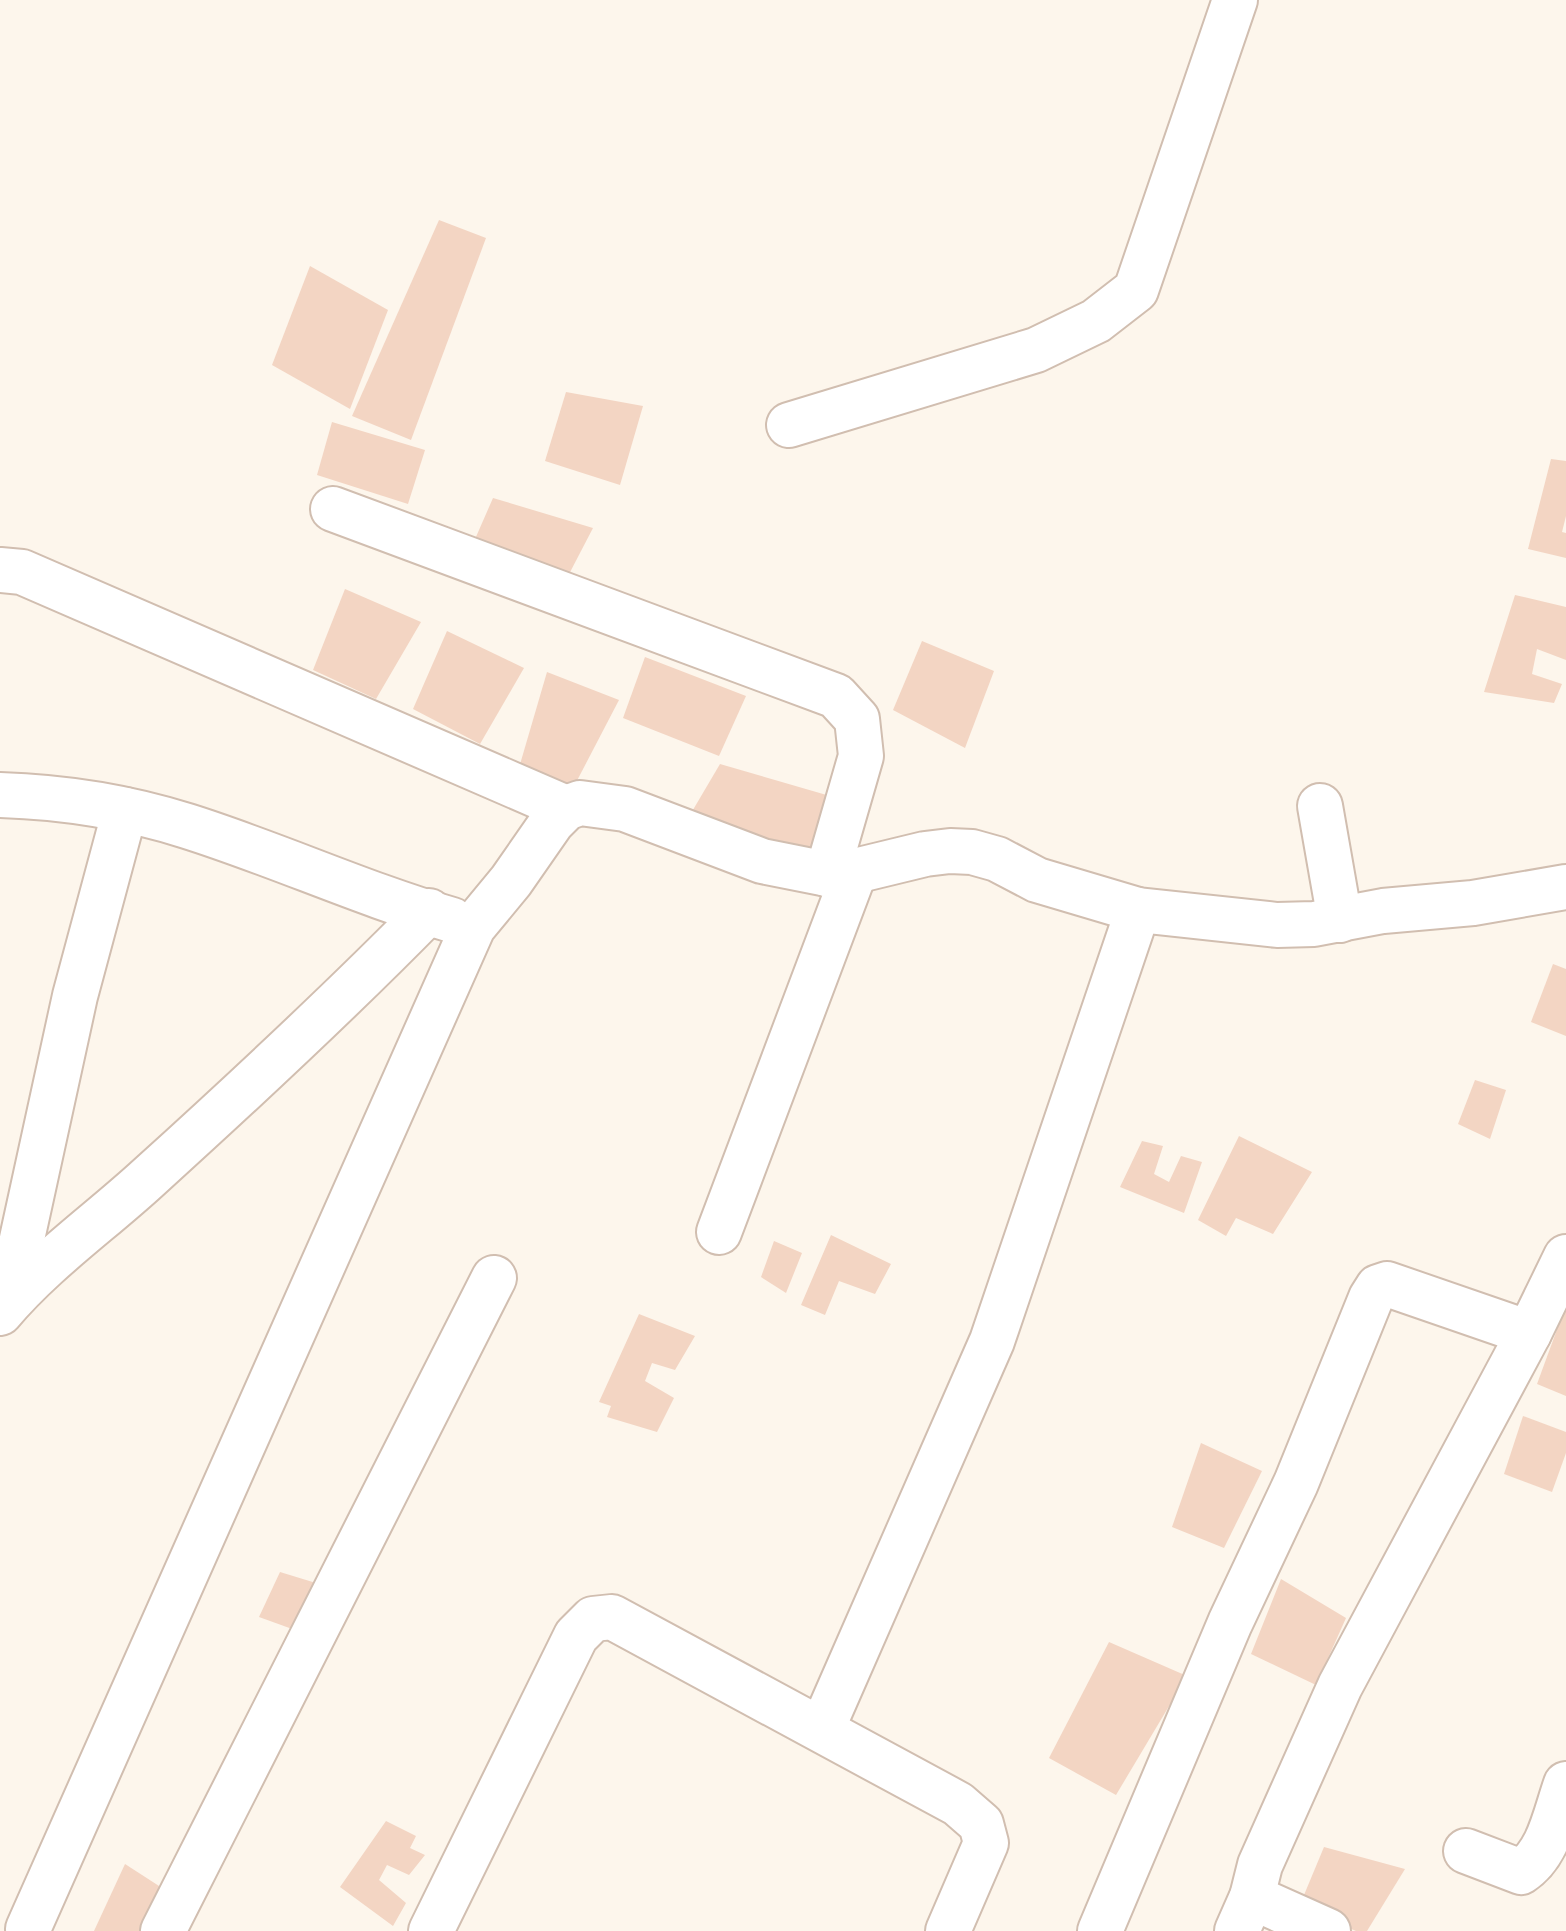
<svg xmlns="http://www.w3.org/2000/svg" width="1566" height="1931" font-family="Jost,sans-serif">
  <rect width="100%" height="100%" fill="#fdf6ec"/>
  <g fill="#f3d5c3">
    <polygon points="439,220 486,238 411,440 352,416"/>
    <polygon points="310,266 388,310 350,409 272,365"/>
    <polygon points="566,392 643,406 620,485 545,461"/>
    <polygon points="332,422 425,450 408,504 317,475"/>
    <polygon points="1551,459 1566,461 1566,516 1562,532 1566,533 1566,558 1528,549"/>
    <polygon points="493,498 593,528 567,578 472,546"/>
    <polygon points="345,589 421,622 376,699 313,670"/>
    <polygon points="1515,595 1566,607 1566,660 1537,649 1532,674 1562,684 1554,703 1484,692"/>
    <polygon points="447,631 524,668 480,744 413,709"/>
    <polygon points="922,641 994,671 965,748 893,710"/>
    <polygon points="645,657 746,696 719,756 623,718"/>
    <polygon points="547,672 619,700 569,796 516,778"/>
    <polygon points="720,764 830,796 807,856 687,820"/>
    <polygon points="1553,964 1566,969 1566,1036 1531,1022"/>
    <polygon points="1475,1080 1506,1090 1490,1139 1458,1124"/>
    <polygon points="1239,1136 1312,1172 1273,1234 1236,1218 1226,1236 1198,1220"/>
    <polygon points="1142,1141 1163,1146 1154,1174 1169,1182 1181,1156 1202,1162 1184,1213 1120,1187"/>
    <polygon points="831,1235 891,1264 875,1294 839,1281 825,1315 801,1305"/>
    <polygon points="774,1241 802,1253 786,1293 761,1277"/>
    <polygon points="1566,1305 1566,1396 1537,1384"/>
    <polygon points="639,1314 695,1336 675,1370 652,1363 645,1381 674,1398 657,1432 607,1417 611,1406 599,1402"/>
    <polygon points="1523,1416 1566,1432 1566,1453 1552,1492 1504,1474"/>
    <polygon points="1201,1443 1262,1471 1224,1548 1172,1527"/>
    <polygon points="280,1572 329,1587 306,1634 259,1617"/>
    <polygon points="1281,1579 1346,1618 1316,1685 1251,1654"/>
    <polygon points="1109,1642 1187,1676 1116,1795 1049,1758"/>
    <polygon points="386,1821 416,1836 410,1848 425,1855 409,1875 387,1865 379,1880 406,1903 393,1926 340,1887"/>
    <polygon points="1324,1847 1405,1869 1367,1931 1356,1931 1299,1907"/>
    <polygon points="125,1864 173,1895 155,1931 94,1931"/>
  </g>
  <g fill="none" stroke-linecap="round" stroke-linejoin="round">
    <g stroke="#d1beb0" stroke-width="48">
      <g id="minor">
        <polyline points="789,425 1036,350 1096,321 1136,290 1235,0"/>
        <polyline points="333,509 836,696 857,719 861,756 827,874"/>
        <polyline points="0,570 22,572 566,808"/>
        <path d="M0,795C62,797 127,807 187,826C276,854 362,894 452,920"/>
        <polyline points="1320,806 1340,920"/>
        <polyline points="719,1232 855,871"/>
        <polyline points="8,1303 75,996 125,810"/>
        <path d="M0,1313C43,1262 99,1223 148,1178C244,1091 338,1004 429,911"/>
        <polyline points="822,1729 992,1341 1138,910"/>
        <path d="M1466,1851L1521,1872C1549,1854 1555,1815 1566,1784"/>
        <polyline points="1252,1897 1328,1931"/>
        <polyline points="28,1929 473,927 511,881 552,822 566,808 580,803 625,809 762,861 827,874 855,871 925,854 950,851 972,852 997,859 1037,880 1138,910 1277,925 1314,924 1383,911 1473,903 1566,887"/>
        <polyline points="163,1931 494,1278"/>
        <polyline points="431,1931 576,1636 593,1619 612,1617 958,1804 981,1824 986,1843 948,1931"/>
        <polyline points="1100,1931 1230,1623 1296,1483 1371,1298 1378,1287 1387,1284 1529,1333 1566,1257"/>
        <polyline points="1237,1931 1252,1897 1260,1865 1340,1686 1529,1333"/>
      </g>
    </g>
    <use href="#minor" stroke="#fff" stroke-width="44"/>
  </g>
</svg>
